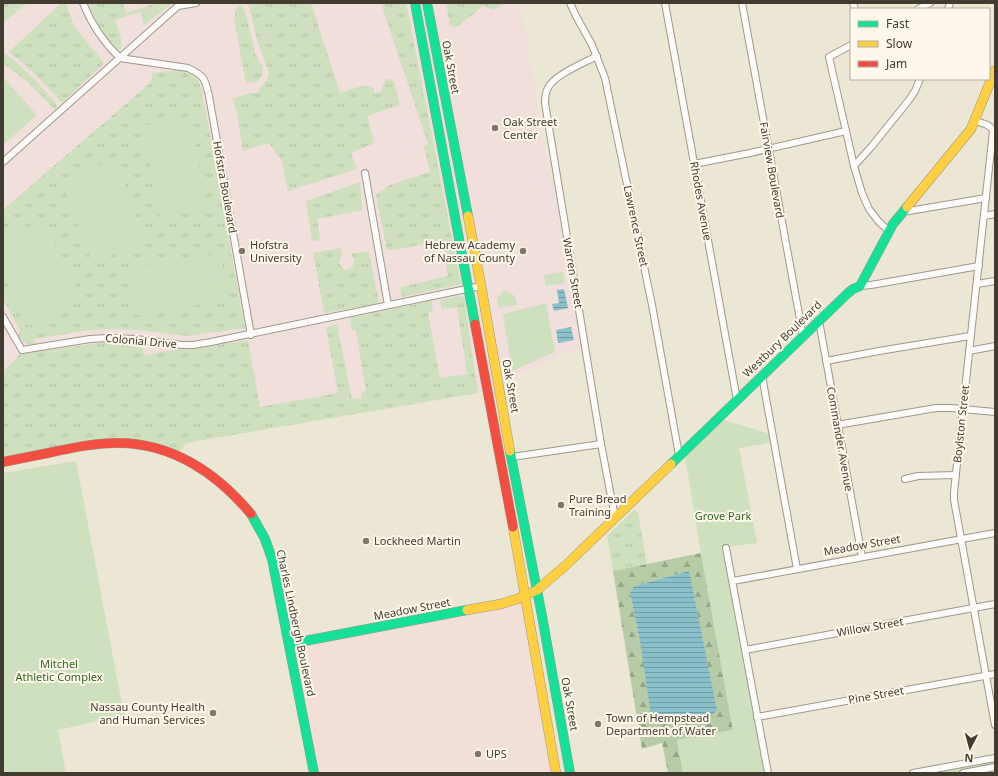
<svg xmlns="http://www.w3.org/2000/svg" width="998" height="776" font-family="'Noto Sans',sans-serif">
  <defs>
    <pattern id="grass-tufts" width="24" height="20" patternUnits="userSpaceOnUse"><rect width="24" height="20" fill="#cee0bd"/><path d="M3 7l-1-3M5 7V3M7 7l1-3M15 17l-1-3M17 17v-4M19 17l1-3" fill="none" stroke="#b2c1a3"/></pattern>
    <pattern id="forest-firs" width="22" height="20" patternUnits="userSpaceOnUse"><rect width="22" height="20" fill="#b7cba6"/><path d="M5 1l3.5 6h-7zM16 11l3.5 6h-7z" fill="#96a688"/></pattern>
    <pattern id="water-rules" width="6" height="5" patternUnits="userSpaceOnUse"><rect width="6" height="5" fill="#89c0c9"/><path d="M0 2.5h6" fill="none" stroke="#729da4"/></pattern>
  </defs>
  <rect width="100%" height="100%" fill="#ece6d4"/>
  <polygon fill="#f1dfd8" points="525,600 558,773 315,773 290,645"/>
  <polygon fill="#f0dfdb" points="3,3 520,3 544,145 553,187 581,346 505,381 489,391 417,404 301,423 186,443 177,455 127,443 3,462"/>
  <g fill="url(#grass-tufts)">
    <polygon points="3,3 27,3 3,23"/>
    <path d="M61,3H66L74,26L104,63L62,103C45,85 29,66 9,52Z"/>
    <polygon points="88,3 123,3 126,13 158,3 172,3 144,25 140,12 115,20 121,38 121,49 116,52 102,32"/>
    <path d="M248,3H311L340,93C350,90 363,83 373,88L375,94L381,92L383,85L386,79H390L394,82L400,105L367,116L374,143L351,153L357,169L288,191L281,159L269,143L243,151L237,112L232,99L250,93H257L263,84L267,80L269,72L258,43Z"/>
    <polygon points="381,3 406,3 461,284 402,297 400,287 448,276 443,247 428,243 394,250 387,250 376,195 390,185 430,172 424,146 428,144"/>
    <polygon points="446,3 503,3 501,6 493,10 483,5 475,13 455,28 450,25"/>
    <polygon points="238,5 242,5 247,18 255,53 263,68 262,76 257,82 246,83 234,19 236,9"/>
    <polygon points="3,52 16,62 35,80 56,103 59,112 52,107 29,83 3,63"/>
    <path d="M179,70C190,72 196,76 201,86L245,328L188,336L137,330L114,329L90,330L34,339L36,344C28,345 24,343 18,336L20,330L3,299V210L149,84L152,80V73L174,71Z"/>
    <polygon points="360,182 362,210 317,219 320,240 312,241 306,201"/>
    <polygon points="341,248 342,255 339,263 344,270 352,268 355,260 351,254 369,251 379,303 324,313 313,253"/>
    <polygon points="458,296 464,297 478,393 186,443 177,455 127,443 3,462 3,372 20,354 21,353 30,353 112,341 142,346 144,355 178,349 194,349 248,340 260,407 338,393 326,327 337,324 351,395 353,399 362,398 361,393 366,391 356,330 352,330 350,318 431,301 433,311 428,313 440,378 467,374 457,307 442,309 440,300"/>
    <polygon points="634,510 638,513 647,564 613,571 607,536"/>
    <polygon points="995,759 995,766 958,773 915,773"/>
  </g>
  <path fill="url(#forest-firs)" fill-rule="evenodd" d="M701,553L733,730L677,740L683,773H668L662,743L642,749L613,571ZM689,571L641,647L630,592L634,586Z"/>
  <g fill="#cee0bd">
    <polygon points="3,77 37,115 3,145"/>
    <polygon points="189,116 208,208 161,218 142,126"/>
    <polygon points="115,159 146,242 92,262 61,179"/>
    <polygon points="43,220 82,300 29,326 3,274 3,240"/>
    <polygon points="220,253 228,300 135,315 127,268"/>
    <polygon points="563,272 565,283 546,286 544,275"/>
    <path d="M504,291H507L515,296L517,305L500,308C495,300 497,298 504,291Z"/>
    <polygon points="546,303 555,352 512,371 503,314"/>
    <polygon points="718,418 773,435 774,442 739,448 757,543 726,547 767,773 683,773 677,740 733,730 701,553 684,450"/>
    <polygon points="76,461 124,715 58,730 66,773 3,773 3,473"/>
  </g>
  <g fill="url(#water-rules)">
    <polygon points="564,289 568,308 554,311 552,304 559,303 557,290"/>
    <polygon points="571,327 574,340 558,343 556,330"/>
    <polygon points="689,571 717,710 711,716 680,719 658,719 651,716 641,647 630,592 634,586"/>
  </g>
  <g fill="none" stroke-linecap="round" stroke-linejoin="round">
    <g stroke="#9e998b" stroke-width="8">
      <g id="street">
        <path d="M83,3C91,23 104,43 120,58L188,68C205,76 205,79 209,96L251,335"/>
        <polyline points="570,3 576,16 592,45 605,78 652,305 679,455"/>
        <polyline points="665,3 737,400"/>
        <polyline points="742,3 803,336"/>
        <polyline points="853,3 855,9"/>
        <polyline points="918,9 930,3"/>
        <polyline points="948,9 950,3"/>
        <polyline points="851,45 829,57 831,66 854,166 862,193 869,209 879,222 889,231"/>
        <path d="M597,56C584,63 554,75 548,88C545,93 545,98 545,103L601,444L615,517"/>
        <path d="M975,121C982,123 990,124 993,131L954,492V500L995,725"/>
        <polyline points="3,162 178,6 196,3"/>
        <polyline points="694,164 750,153 846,131"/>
        <polyline points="854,166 872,146 909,100 915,91 920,79"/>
        <polyline points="365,173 388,305"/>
        <polyline points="903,212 986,198"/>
        <polyline points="984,216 995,214"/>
        <polyline points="977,284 995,281"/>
        <polyline points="860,286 871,285 979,266"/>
        <polyline points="3,317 22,350 90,339 107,338 136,339 182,345 193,345 211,342 481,286"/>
        <polyline points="819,321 862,557"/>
        <polyline points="969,351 995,346"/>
        <polyline points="826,361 879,351 970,336"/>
        <polyline points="762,376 797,569"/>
        <polyline points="837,425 936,408 951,408 995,412"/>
        <polyline points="512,457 601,444"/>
        <polyline points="905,479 918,476 956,475"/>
        <polyline points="726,548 768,773"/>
        <polyline points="733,581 995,533"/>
        <polyline points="745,650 995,604"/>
        <polyline points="757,717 995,674"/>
        <polyline points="913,773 995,758"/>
        <polyline points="963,773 995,767"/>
      </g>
    </g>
    <g stroke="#9e998b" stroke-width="10">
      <g id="fast">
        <polyline points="415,3 475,324"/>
        <polyline points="427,3 468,216"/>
        <polyline points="510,451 542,616 570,773"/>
        <polyline points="671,464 848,293 853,289 860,286 893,224 907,207"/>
        <polyline points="251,514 265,539 272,559 314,773"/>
        <polyline points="289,644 467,610"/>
      </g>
    </g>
    <g stroke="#9e998b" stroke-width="10">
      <g id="slow">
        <polyline points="907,207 971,129 995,70"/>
        <polyline points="468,216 482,291 510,451"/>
        <polyline points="513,527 556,773"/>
        <polyline points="467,610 501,604 517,599 537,590 565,566 671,464"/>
      </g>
    </g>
    <g stroke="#9e998b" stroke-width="10">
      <g id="jam">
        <polyline points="475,324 513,527"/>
        <path d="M3,462C18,459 33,456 48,453C71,448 94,443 118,443C172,443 217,473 251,514"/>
      </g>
    </g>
    <use href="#street" stroke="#fcfbf9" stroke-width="6"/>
    <use href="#fast" stroke="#16e098" stroke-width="9"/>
    <use href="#slow" stroke="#ffcf43" stroke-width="9"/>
    <use href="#jam" stroke="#f24e42" stroke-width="9"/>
  </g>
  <g fill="#7d7869" stroke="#fdf8eb" stroke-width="1.5">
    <circle cx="495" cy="128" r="4"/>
    <circle cx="242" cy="251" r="4"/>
    <circle cx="523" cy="251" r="4"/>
    <circle cx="561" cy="505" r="4"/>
    <circle cx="366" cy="541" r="4"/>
    <circle cx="213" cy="713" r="4"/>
    <circle cx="598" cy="724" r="4"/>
    <circle cx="478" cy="754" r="4"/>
  </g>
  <g text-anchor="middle" stroke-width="4" stroke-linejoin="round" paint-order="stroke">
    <g font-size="11" fill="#413c2f" stroke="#fdf8eb">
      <text transform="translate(451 67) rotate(79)" y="4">Oak Street</text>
      <text transform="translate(772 170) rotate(80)" y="4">Fairview Boulevard</text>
      <text transform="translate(225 187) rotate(80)" y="4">Hofstra Boulevard</text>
      <text transform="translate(701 201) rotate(80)" y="4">Rhodes Avenue</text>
      <text transform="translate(636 226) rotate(78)" y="4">Lawrence Street</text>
      <text transform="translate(573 273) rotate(80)" y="4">Warren Street</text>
      <text transform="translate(782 339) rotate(-44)" y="4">Westbury Boulevard</text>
      <text transform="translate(141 341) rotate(5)" y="4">Colonial Drive</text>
      <text transform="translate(511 386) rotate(80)" y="4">Oak Street</text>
      <text transform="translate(961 424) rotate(-84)" y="4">Boylston Street</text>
      <text transform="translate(840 439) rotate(80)" y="4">Commander Avenue</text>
      <text transform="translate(862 545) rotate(-10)" y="4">Meadow Street</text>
      <text transform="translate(412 609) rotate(-11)" y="4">Meadow Street</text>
      <text transform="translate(296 623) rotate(78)" y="4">Charles Lindbergh Boulevard</text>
      <text transform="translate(870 627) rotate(-10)" y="4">Willow Street</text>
      <text transform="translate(876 695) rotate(-10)" y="4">Pine Street</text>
      <text transform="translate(570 704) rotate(80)" y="4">Oak Street</text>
    </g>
    <g font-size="11" fill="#413c2f" stroke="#fdf8eb" text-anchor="start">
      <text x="503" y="126">Oak Street<tspan x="503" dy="13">Center</tspan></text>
      <text x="250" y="249">Hofstra<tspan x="250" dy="13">University</tspan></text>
      <text x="515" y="249" text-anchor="end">Hebrew Academy<tspan x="515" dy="13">of Nassau County</tspan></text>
      <text x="569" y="503">Pure Bread<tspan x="569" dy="13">Training</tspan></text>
      <text x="374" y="545">Lockheed Martin</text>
      <text x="205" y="711" text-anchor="end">Nassau County Health<tspan x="205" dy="13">and Human Services</tspan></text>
      <text x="606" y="722">Town of Hempstead<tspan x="606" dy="13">Department of Water</tspan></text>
      <text x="486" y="758">UPS</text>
    </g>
    <g font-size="11" fill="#326621" stroke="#fdf8eb">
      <text x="723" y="520">Grove Park</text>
      <text x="59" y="668">Mitchel<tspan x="59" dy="13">Athletic Complex</tspan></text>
    </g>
  </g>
  <rect width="998" height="776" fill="none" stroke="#413c2f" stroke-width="8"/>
  <rect x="850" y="8" width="140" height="72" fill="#fdf8eb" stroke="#b2ada0"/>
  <rect x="858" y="21" width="20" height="6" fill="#16e098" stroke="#b2ada0"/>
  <text x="886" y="28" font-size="12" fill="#413c2f">Fast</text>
  <rect x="858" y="41" width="20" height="6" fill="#ffcf43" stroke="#b2ada0"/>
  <text x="886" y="48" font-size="12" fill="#413c2f">Slow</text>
  <rect x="858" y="61" width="20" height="6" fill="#f24e42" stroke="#b2ada0"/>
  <text x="886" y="68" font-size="12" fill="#413c2f">Jam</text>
  <g transform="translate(970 748) rotate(186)" stroke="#fdf8eb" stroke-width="3" paint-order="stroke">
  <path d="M0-3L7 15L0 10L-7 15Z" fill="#413c2f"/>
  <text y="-6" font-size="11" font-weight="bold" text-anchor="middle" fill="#413c2f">N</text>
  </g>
</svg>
